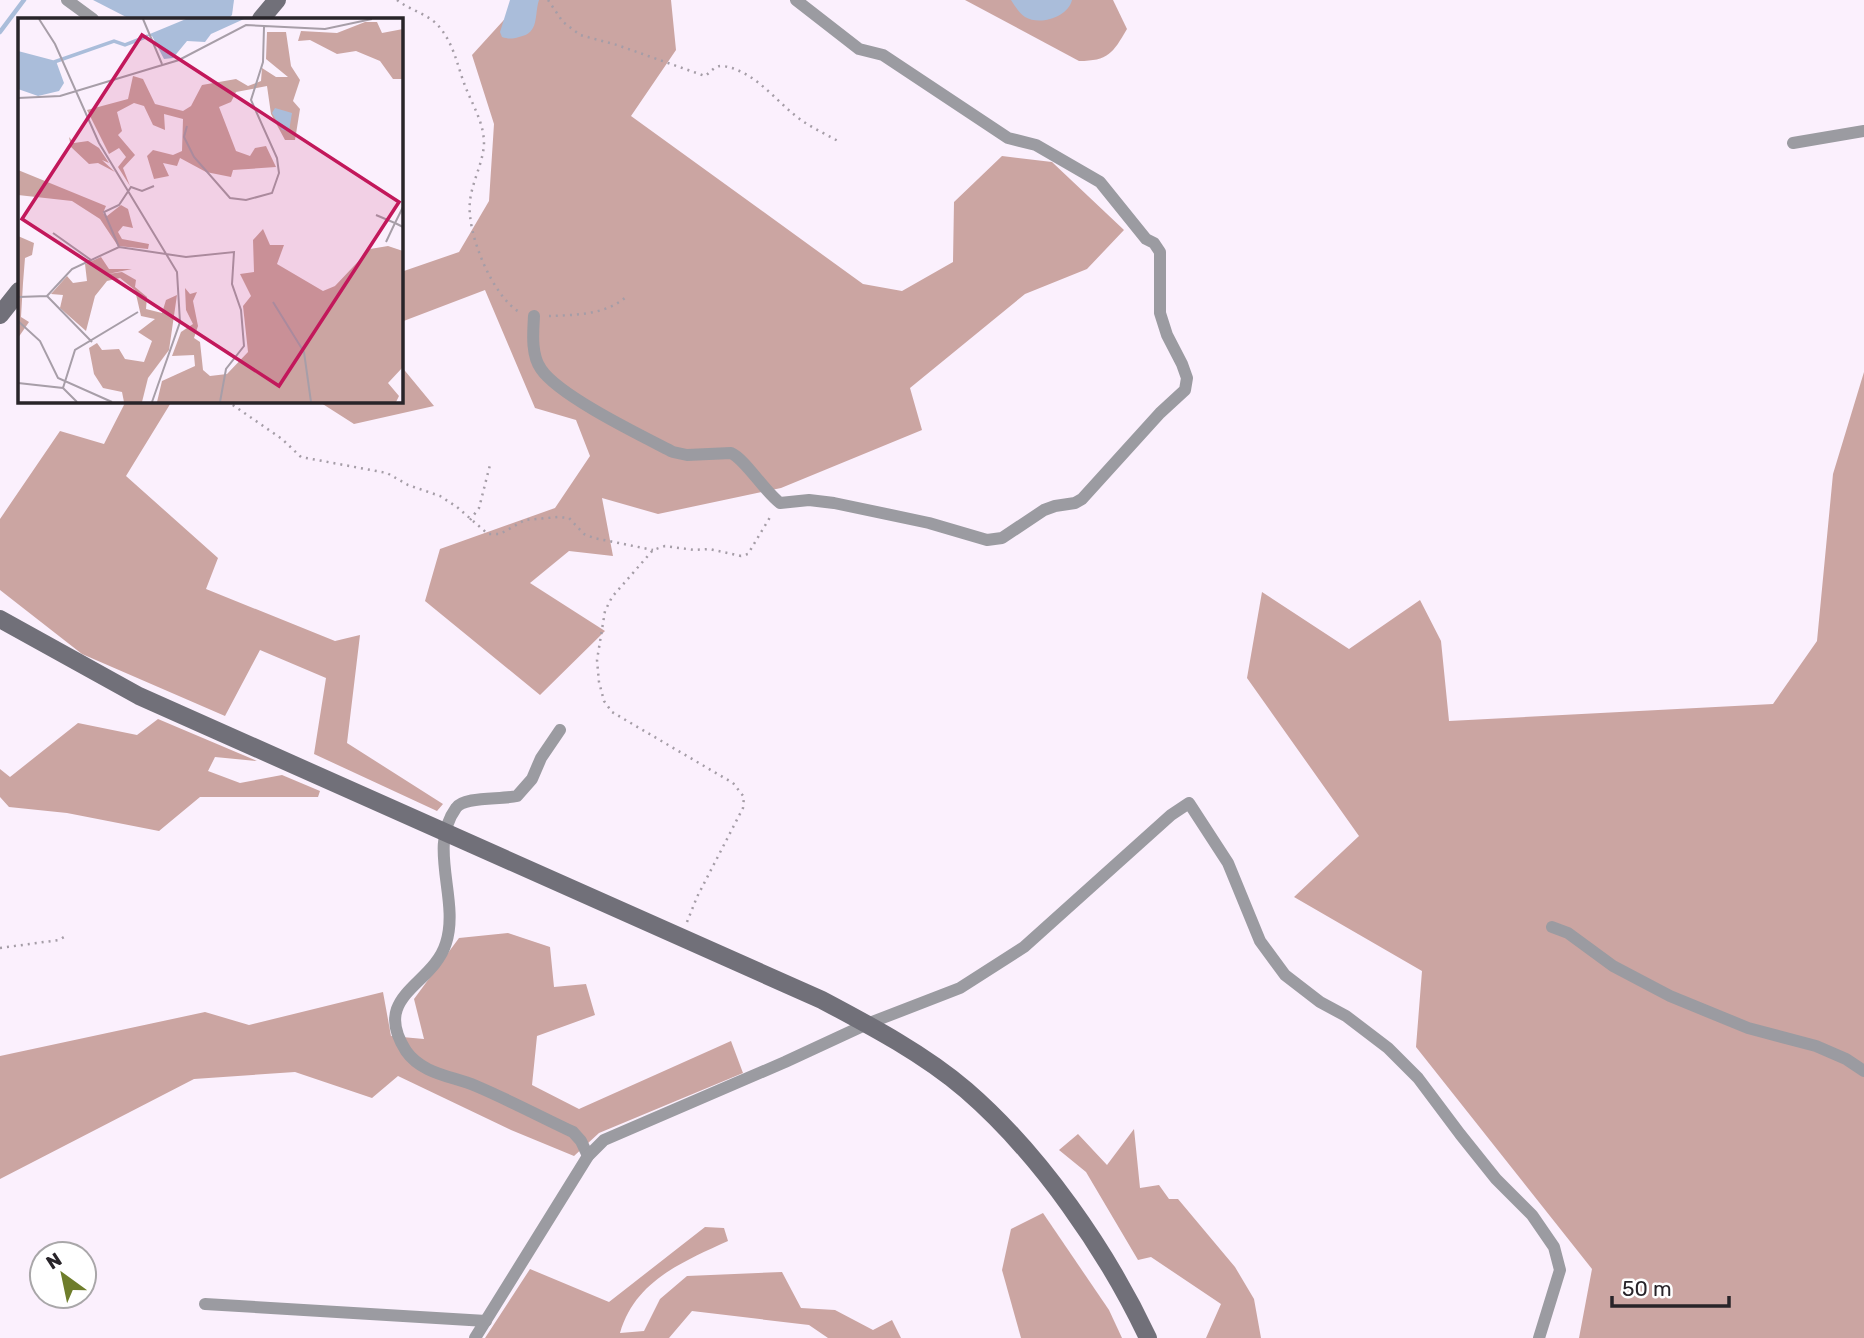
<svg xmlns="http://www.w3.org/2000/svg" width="1864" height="1338" font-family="Rubik,sans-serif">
  <rect width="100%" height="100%" fill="#fbf0fd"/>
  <g fill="#cba5a2">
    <polygon points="522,0 671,0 676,50 631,116 863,284 902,291 953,262 954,202 1002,156 1052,162 1124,230 1087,269 1025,294 910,388 922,430 781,488 658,514 602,498 613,556 569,551 530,583 605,631 540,695 425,601 440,549 555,508 590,456 576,420 535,408 485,290 401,322 401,272 459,252 489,201 494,124 472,55"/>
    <path d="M965,0H1113L1127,29C1113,53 1108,61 1079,61Z"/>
    <polygon points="401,366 434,406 354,424 318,401 401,401"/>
    <polygon points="1864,372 1864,1338 1579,1338 1592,1269 1416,1047 1422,971 1294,897 1359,836 1247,678 1262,592 1349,649 1420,600 1441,641 1449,721 1773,704 1817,641 1833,474"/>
    <polygon points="126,401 172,401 126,476 218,558 206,589 335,641 360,635 347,743 443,804 437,811 314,754 326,678 260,650 225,716 82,654 0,590 0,519 60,431 104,444"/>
    <polygon points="158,719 257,761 215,757 208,771 240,783 282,775 320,791 318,797 200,797 159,831 67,813 9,807 0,797 0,769 10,777 78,723 137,735"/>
    <polygon points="508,933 550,947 554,987 586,984 595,1015 537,1036 532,1085 579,1109 731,1041 743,1073 599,1133 574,1156 511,1130 398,1076 372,1098 295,1072 194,1079 0,1179 0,1056 205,1012 249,1025 383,992 391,1036 424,1039 414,999 459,938"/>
    <polygon points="1134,1129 1140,1188 1159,1185 1169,1199 1178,1199 1235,1267 1254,1299 1261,1338 1206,1338 1221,1304 1151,1257 1138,1260 1086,1172 1059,1150 1078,1134 1107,1165"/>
    <polygon points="1043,1213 1109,1310 1122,1338 1021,1338 1002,1270 1011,1229"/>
    <path d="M705,1227L724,1228L728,1241C682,1262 635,1281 620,1333L644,1331L660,1299L687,1276L782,1272L801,1308L835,1310L873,1330L892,1320L901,1338H828L809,1325L692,1311L669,1338H485L530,1269L609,1302Z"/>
  </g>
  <g fill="#aabdda">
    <polygon points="93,0 234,0 232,15 228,19 130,19"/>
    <path d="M510,0H539C534,15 540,33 519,37C512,39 508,39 502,37L500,32Z"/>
    <path d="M1011,0H1072C1068,17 1040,26 1025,17C1019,13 1015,6 1011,0Z"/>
  </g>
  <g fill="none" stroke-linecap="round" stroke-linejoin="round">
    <polyline stroke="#aabdda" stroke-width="4.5" points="0,32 24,0"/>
    <g stroke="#a59da7" stroke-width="2.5" stroke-dasharray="2 5" stroke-linecap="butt">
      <path d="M397,0C411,11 430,14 441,29C454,46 457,64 464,83C471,103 484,121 484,144C483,163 472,182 470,201C466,233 493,298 521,313"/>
      <path d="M548,0L563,22L580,35L617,45L705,76C711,72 715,65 723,66C757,71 778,105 804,122C815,129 827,135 838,141"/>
      <path d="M549,316C575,315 608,315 628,295"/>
      <polyline points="227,401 282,439 301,457 387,473 408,485 440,496 457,507 488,534 500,534 525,520 558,517 569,518 584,534 594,538 653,550"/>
      <polyline points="470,520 479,508 490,465"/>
      <polyline points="687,922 697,897 743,808 744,797 733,783 612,712 604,701 599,682 597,660 605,611 612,597 653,550 665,546 694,550 709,549 741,556 748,554 772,514"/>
      <polyline points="0,948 59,940 64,937"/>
    </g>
    <g stroke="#9b9ba1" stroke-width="12">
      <polyline points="67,0 93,19"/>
      <polyline points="1793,143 1864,131"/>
      <path d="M534,316C533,333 531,355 541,369C559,396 642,436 673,452L687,455L731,453C745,459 764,491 780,503L809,500L834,503L929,523L987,540L1002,538L1044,510L1055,506L1075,503L1082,499L1160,413L1185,390L1187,378L1182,364L1167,335L1160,313V252L1154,243L1146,239L1100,182L1036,145L1008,138L883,55L859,49L796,0"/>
      <path d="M560,730L541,758L532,779L517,796C501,800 464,796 456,808C427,848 460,899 446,943C433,986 370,995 406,1051C422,1074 452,1076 476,1086C509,1100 541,1117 573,1132L581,1141L588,1156"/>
      <polyline points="1552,927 1568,933 1613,966 1670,996 1748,1028 1816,1046 1846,1059 1864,1071"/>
      <polyline points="205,1304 486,1321"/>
      <polyline points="475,1338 588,1156 604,1140 785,1062 867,1024 960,988 1024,947 1171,815 1189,803 1228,863 1260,941 1285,975 1320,1002 1346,1016 1388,1048 1418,1078 1460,1134 1496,1179 1532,1215 1554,1247 1560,1270 1539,1338"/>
    </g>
    <g stroke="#717079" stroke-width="18">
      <polyline points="261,19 277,0"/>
      <polyline points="0,315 19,291"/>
      <path d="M0,619L139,696L822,1000C871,1026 924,1054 966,1090C1040,1154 1107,1251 1148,1338"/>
    </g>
  </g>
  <g transform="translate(18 18)">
    <rect width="385" height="385" fill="#fbf0fd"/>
    <path d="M347,4H359L364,15L385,11V61H375L362,43L338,33L319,36L292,22L280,23L283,13L319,15ZM249,14H268L273,48L282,62L275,83L282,91L277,122H267L253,96L249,68L218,74L213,84L201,89L218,133L232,138L237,130L248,128L258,149L215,152L213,159L188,154L162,140L159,148L145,145L151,158L136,161L129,138L135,132L155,137L164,133L165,101L146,96L147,112L135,107L126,88L116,85L99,94L104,113L100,117L117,137L105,150L112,168L100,149L108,139L101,130L91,136L69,92L110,81L115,58L125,61L137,86L165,93L173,88L184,67L218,61L230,68L243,63L244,50L258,59H270L248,41ZM51,119L56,125L70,123L81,130L91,145L84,142L97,154L80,145L71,146L53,129ZM0,152L88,188L85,195L89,198L103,187L110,191L115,210L105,208L100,214L104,221L131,226L130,231L100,228L82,201L54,183L0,177ZM245,211L252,227H266L259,246L305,273L317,268L352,231L370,228L385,233V349L370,365L381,378L378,384H139L144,363L177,348L176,337L154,338L163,314L175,306L168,292L167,270L172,276L179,274L175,283L180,308L176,320L182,324L185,352L192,358L209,356L230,334L225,288L233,278L222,256L236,254L235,222ZM0,218L16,225L14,237L7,240L5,265L3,299L11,304L0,320ZM83,239L91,251H114L90,256L104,254L118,262L117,269L129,279L128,291L144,295L148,282L159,277L151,332L130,360L124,384H106L104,374L85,370L76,356L71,330L79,325L84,332L101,331L107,341L126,344L134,323L120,314L137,301L123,298L117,272L102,260L89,263L77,278L68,313L42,290L45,277L33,276L49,258L55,265L69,263L67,246Z" fill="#cba5a2"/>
    <path d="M168,1H226L193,16L187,24L169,23L155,40L146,41L134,18H127ZM0,33L38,43L46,65L41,73L20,78L0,71ZM257,90L274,95L271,113L264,112L254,95Z" fill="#aabdda"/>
    <path fill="none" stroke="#aabdda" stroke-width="3.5" d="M36,44L96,23L107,27L130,18"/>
    <path fill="none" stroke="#a79ea8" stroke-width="2" d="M21,1L37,26L81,125L159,254L162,304L134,384M125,1L144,46M0,80L42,78L161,42L228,7L307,11L354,1M169,108L166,119L176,139L212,180L228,182L254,175L261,155L259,140L233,82L245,44L246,9M385,189L377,205L385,209M358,197L377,205L368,224M35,215L73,242M101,229L86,194L101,187L113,169L124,173L136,168M29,278L74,324M0,279L29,278L54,251L101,229L168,239L216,234L214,266L223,292L226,328L208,351L202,384M255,284L286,334L293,384M0,303L22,323L40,360L94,384M0,365L45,370L59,384M45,370L57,332L120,294"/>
    <path fill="#c2185b" fill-opacity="0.15" stroke="#c2185b" stroke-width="3.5" d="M124,17L381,184L261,368L4,201Z"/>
    <rect width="385" height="385" fill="none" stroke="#282429" stroke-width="3.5"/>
  </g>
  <g transform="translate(63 1275) rotate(327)"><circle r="33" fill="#ffffff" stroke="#a9a7a9" stroke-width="2"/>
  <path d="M0-5L12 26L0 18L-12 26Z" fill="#6e7d2b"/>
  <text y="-10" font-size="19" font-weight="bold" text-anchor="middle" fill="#282429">N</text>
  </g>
  <path d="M1612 1296v10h117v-10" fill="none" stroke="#282429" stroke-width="3.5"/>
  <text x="1622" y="1296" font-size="21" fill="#282429" stroke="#ffffff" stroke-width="5" paint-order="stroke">50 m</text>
</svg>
